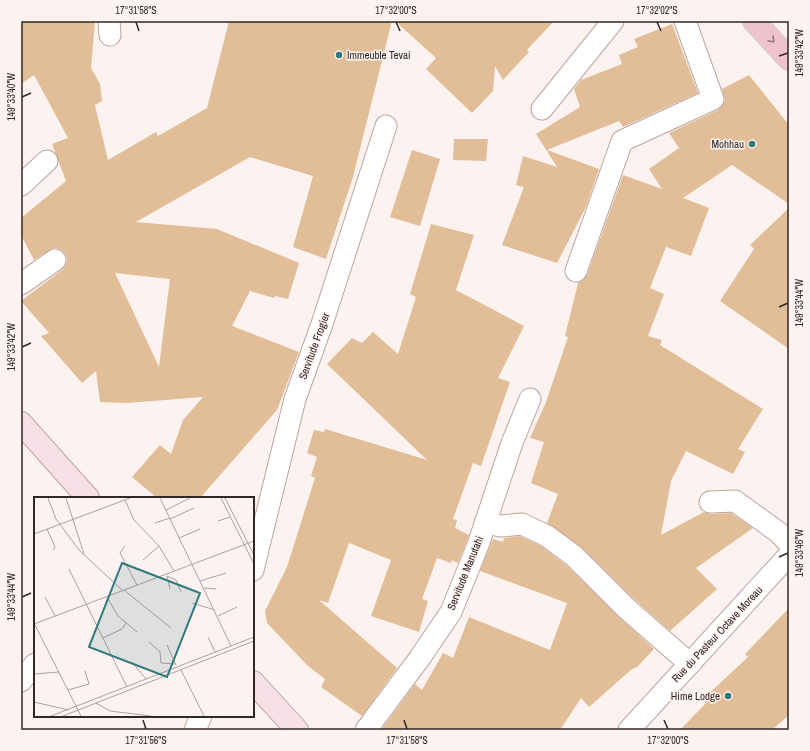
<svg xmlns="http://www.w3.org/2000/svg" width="810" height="751" font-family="'Archivo Narrow',sans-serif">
  <rect width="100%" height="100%" fill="#fcf2ef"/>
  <g fill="#e1be97" fill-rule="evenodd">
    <path d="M21,21H95L91,68L100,84L102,101L95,105L108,160L156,132L158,136L207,108L229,21H392L353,177L326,259L293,247L313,176L250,157L136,222L217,229L299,263L288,299L275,296L274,298L250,291L232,326L299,352L277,410L200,498H157L132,477L160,445L171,454L183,420L203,397L127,403L100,402L96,371L82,383L41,336L49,333L21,301L62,270L66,265L67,259L65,253L60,249L54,248L34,260L21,235V218L66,181L52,144L68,138L34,75L21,84ZM115,273L170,279L159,367Z"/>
    <polygon points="395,21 554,21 527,50 529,52 503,80 495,66 493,91 472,113 426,69 436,58"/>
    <polygon points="672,24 698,93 623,127 619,121 547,150 599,169 586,207 557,263 502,245 524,187 516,185 523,156 557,167 536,134 580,107 574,89 581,80 622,64 619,55 638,47 634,39"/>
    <polygon points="749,75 789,125 789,204 732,165 683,198 709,208 691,256 666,247 650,288 664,294 648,336 662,340 660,345 763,409 738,449 745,452 733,474 686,451 671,481 661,535 704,512 710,514 731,513 753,528 696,568 717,589 670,631 634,599 582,548 547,523 558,494 531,483 544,442 530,438 546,402 568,337 565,336 578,283 583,280 587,275 623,175 662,189 649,169 679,148 669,133 718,110 725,101 722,89"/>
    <polygon points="454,139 488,139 486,161 453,160"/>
    <polygon points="412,150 440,159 420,226 390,217"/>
    <polygon points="789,208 789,349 720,301 754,249 750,245"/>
    <polygon points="431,224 474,235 456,290 524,326 498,378 510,382 481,466 473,463 453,519 457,520 455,528 469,535 467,541 458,563 452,560 451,563 437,558 422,599 428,601 419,632 371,616 391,560 349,543 328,603 319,600 397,668 362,716 321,687 325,679 308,666 267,623 265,611 287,567 315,478 311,476 317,457 307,453 314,430 324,432 325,429 427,460 327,364 352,338 362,343 373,332 398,354 416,297 410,294"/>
    <polygon points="520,536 541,546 566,565 618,616 654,649 637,667 632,669 589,707 581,698 560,730 381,730 415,684 422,690 443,653 453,658 469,617 550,650 567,603 480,571 493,539 503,542 504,538"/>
    <polygon points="789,608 789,715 772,730 680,730 706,703 703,699 748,657 745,654"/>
  </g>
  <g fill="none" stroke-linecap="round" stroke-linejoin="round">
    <g stroke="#bda69f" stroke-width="23">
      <g id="minor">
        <polyline points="109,21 110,35"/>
        <polyline points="542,109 613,21"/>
        <polyline points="21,185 47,161"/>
        <polyline points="576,271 622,141 713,99 685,21"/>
        <polyline points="21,284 55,260"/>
        <polyline points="710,502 735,501 778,532 789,543"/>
        <polyline points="485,523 501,526 522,524 547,536 574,556 626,608 690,664"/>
        <polyline points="253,570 295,399 323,321 386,126"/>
        <polyline points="21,681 35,664"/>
        <polyline points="195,730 201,716"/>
        <polyline points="366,730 419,659 451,612 478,545 512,443 530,399"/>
        <polyline points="629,730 789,555"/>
      </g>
    </g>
    <g stroke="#bda69f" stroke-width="24">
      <g id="secondary">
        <polyline points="21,423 88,498"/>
        <polyline points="253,682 297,730"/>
      </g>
    </g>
    <g stroke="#d2d0cf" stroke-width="24">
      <polyline id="primary" points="754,21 789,59"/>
    </g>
    <use href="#minor" stroke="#fff" stroke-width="21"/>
    <use href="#secondary" stroke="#f7e1e6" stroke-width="22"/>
    <use href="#primary" stroke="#efc3ce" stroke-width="22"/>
  </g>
  <defs><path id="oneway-chevron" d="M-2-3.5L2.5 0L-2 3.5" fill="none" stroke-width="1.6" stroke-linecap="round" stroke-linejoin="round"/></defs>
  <use stroke="#90767a" href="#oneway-chevron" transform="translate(772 40) rotate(47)"/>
  <path fill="none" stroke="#312826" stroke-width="1.5" d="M136,22L139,31M396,22L400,31M657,22L661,31M779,56L788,53M22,97L31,93M779,307L788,303M22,347L31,343M779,557L788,553M22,597L31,593M143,720L146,729M404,720L407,729M664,720L668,729"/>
  <g fill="#2f797d" stroke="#fcf2ef" stroke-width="1.5">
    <circle cx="339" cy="55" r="4"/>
    <circle cx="752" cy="144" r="4"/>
    <circle cx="728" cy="696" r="4"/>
  </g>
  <g text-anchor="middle" stroke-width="3" stroke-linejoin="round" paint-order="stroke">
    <g font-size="11" fill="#312826" stroke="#fcf2ef" text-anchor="end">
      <text x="347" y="59" text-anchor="start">Immeuble Tevai</text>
      <text x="744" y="148">Mohhau</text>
      <text x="720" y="700">Hime Lodge</text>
    </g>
    <g font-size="11" fill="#312826" stroke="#fcf2ef">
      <text transform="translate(314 346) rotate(-70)" y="4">Servitude Frogier</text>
      <text transform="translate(465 573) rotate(-68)" y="4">Servitude Manutahi</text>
      <text transform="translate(717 634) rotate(-47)" y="4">Rue du Pasteur Octave Moreau</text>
    </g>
  </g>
  <g transform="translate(34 497)">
    <rect width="220" height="220" fill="#fcf2ef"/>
    <path fill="none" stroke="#aba19f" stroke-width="1" d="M14,1L22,22L45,53L89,94M32,1L50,57M126,1L197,149M187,1L220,67M191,1L220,58M91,3L100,23L125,49L140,74M132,13L156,1M136,22L160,11M184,24L196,20M121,26L136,21M13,32L21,50L19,53M0,37L96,1M145,41L166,32M91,49L86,56L103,88M109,63L125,49M35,72L93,190M133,79L142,83L147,95M133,79L136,92M166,84L192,76M170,91L182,92M90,93L137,131M11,100L21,119M73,100L84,119L103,135M158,106L181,113M184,119L203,110M0,126L47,219M0,127L220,44M174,140L181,155M69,141L88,132L92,126M115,145L126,155L127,166L141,167M133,148L142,168M98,165L112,182M147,173L170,219M0,177L25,175M34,193L55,187L51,174M0,205L35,213M62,206L76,214L117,219M17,219L220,140M29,219L220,144"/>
    <path fill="#2f797d" fill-opacity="0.15" stroke="#2f797d" stroke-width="2" d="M88,66L166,96L133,180L55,150Z"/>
    <rect width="220" height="220" fill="none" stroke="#312826" stroke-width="2"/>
  </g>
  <rect width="810" height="751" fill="none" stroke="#fcf2ef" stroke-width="44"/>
  <rect x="22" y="22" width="766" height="707" fill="none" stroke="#312826" stroke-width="1.5"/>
  <g font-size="10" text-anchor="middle" fill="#312826">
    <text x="136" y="14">17°31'58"S</text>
    <text x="396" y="14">17°32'00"S</text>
    <text x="657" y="14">17°32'02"S</text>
    <text transform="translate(799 53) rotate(-90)" y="4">149°33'42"W</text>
    <text transform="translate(11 97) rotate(-90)" y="4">149°33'40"W</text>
    <text transform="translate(799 303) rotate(-90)" y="4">149°33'44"W</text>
    <text transform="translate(11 347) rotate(-90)" y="4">149°33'42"W</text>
    <text transform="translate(799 553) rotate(-90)" y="4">149°33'46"W</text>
    <text transform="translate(11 597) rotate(-90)" y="4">149°33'44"W</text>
    <text x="146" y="744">17°31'56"S</text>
    <text x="407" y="744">17°31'58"S</text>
    <text x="668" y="744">17°32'00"S</text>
  </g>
</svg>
